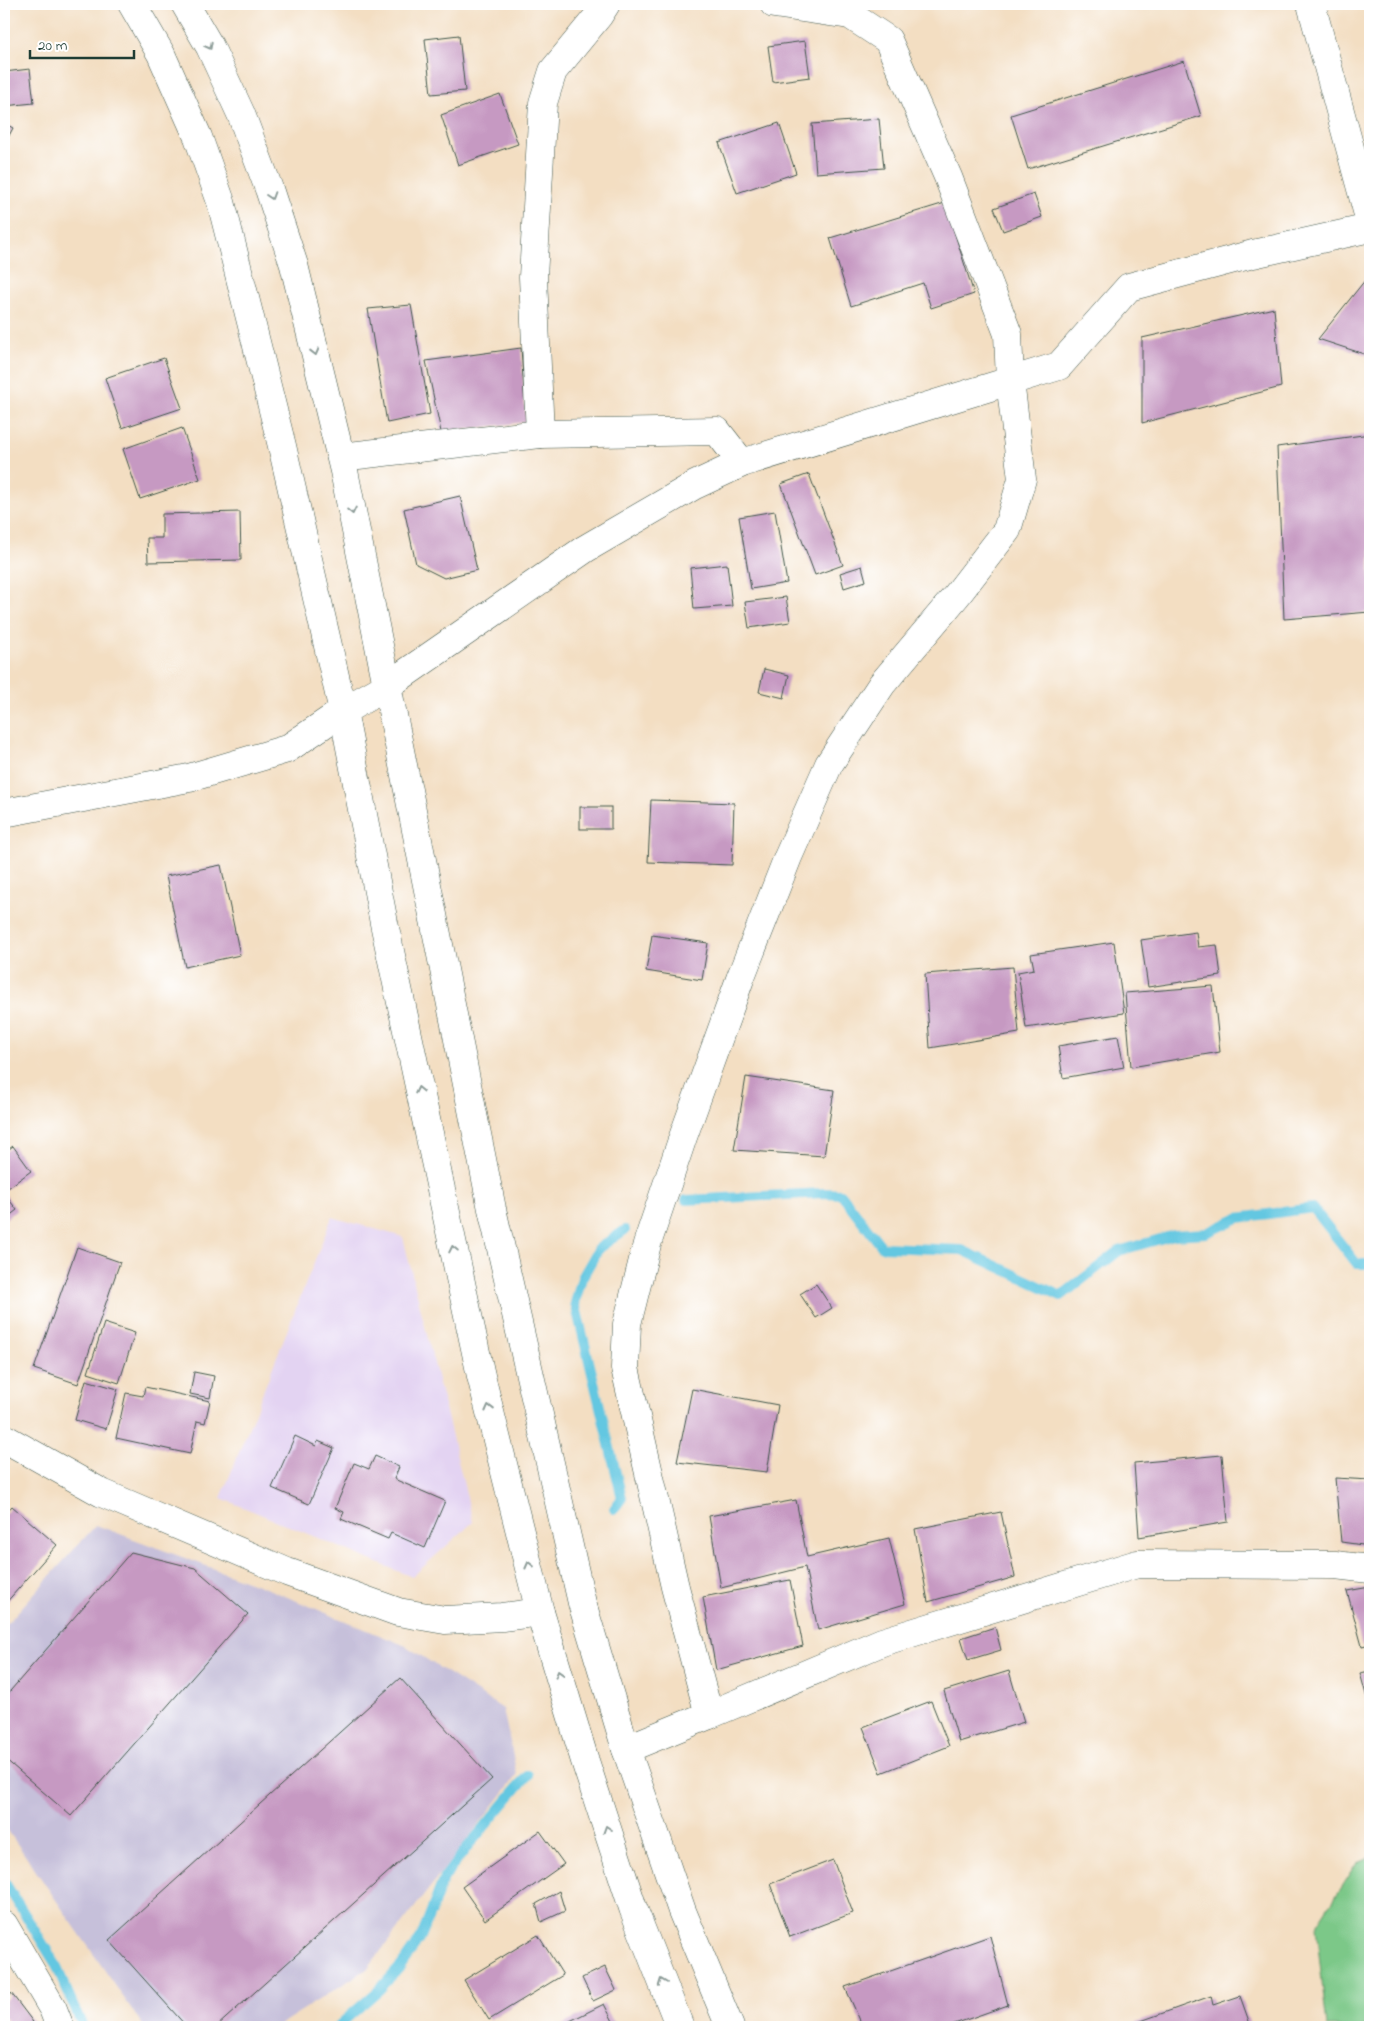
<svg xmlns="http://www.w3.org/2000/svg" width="1374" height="2031" font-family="'Indie Flower',sans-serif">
  <rect width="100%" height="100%" fill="#fff"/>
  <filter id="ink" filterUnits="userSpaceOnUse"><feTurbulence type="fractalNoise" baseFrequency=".02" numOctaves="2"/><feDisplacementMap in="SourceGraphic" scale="10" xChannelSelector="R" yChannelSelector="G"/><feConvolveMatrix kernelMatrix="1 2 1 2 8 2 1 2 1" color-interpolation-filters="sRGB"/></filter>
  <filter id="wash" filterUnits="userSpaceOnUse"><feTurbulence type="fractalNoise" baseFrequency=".0096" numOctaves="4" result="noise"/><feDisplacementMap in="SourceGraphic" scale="20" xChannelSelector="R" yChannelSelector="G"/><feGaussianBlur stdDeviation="1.12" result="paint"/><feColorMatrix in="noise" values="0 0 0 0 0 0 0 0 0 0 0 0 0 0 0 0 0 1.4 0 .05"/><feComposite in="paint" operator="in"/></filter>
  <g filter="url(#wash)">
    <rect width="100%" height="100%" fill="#f3dec2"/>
    <polygon fill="#e3d3f2" points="332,1217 403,1237 473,1522 412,1577 221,1498"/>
    <polygon fill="#c6c0da" points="96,1525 268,1589 406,1646 503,1709 517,1775 367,1969 276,2027 144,2027 4,1825 4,1627"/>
    <polygon fill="#7bc888" stroke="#4d825e" points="1370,1857 1370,2027 1327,2027 1316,1927 1358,1862"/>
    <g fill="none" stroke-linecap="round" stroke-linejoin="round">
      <g stroke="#63c7e1" stroke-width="10">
        <polyline points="686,1200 825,1193 841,1194 882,1247 962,1250 1061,1296 1119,1251 1174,1235 1206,1233 1238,1218 1313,1208 1357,1264 1370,1264"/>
        <polyline points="614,1509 622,1498 575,1303 582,1278 599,1248 625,1230"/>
        <polyline points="4,1881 55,1963 83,2027"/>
        <polyline points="337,2027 379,1990 401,1966 421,1937 444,1878 465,1850 528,1775"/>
      </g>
    </g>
    <g id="blocks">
      <g fill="#c699c2">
        <polygon points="459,35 465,91 431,94 425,39"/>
        <polygon points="805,41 810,77 773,82 768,46"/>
        <polygon points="1184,61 1201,116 1028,169 1011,115"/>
        <polygon points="30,69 34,103 4,106 4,72"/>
        <polygon points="500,94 518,144 458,165 441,115"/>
        <polygon points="879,119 884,168 816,173 812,124"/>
        <polygon points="4,123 13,128 4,145"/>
        <polygon points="779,123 796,173 737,193 719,143"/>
        <polygon points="1034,194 1042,217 1003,231 994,208"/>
        <polygon points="945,203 974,294 931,308 923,283 851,306 830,238"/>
        <polygon points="1370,274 1370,356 1318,339"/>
        <polygon points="411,305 430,414 387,423 368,309"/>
        <polygon points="1274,308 1281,387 1142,423 1142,338"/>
        <polygon points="521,348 526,422 441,432 426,361"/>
        <polygon points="164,358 182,408 122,428 105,378"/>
        <polygon points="182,428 200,479 140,499 123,449"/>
        <polygon points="1370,434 1370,612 1284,619 1277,447"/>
        <polygon points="809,474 843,565 815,575 781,484"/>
        <polygon points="460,496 477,570 444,578 416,564 404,509"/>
        <polygon points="775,511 787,583 751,589 739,517"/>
        <polygon points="240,512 241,560 148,562 147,538 162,538 162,514"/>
        <polygon points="727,564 732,606 694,609 690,568"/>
        <polygon points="862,566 866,581 844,588 840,573"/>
        <polygon points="786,597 790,622 749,628 745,602"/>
        <polygon points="764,669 789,675 784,698 759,692"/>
        <polygon points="651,800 734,803 732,865 648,862"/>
        <rect x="580" y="807" width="31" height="22"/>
        <polygon points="221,865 240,955 185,967 166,876"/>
        <polygon points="1196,932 1198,947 1217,945 1221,976 1148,987 1141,940"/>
        <polygon points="652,935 708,943 702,980 646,971"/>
        <polygon points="1114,942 1124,1013 1026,1028 1018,972 1034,969 1031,954"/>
        <polygon points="1013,967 1019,1033 930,1048 925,974"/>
        <polygon points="1213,986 1220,1052 1131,1067 1125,993"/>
        <polygon points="1118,1036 1124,1067 1063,1078 1058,1046"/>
        <polygon points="746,1077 834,1090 824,1156 734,1150"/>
        <polygon points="13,1146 31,1171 4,1191 4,1153"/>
        <polygon points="4,1193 17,1210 4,1220"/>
        <polygon points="77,1247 120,1262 78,1384 34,1369"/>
        <polygon points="816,1284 832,1308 816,1318 800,1294"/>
        <polygon points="104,1323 135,1333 119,1383 88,1373"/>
        <polygon points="194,1372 214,1376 210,1398 190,1394"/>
        <polygon points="86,1380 118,1389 106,1429 75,1420"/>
        <polygon points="145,1387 210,1401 205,1423 197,1421 190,1454 116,1438 126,1393 143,1396"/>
        <polygon points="692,1389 778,1405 767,1472 677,1462"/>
        <polygon points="295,1436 316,1446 318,1441 334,1448 309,1504 272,1488"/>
        <polygon points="1222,1455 1228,1522 1139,1537 1134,1463"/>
        <polygon points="375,1456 399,1467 394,1479 445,1501 425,1548 391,1533 388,1539 341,1519 344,1512 335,1508 354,1463 369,1469"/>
        <polygon points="1335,1478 1370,1480 1370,1546 1341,1542"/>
        <polygon points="796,1500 807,1557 889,1538 905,1604 818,1630 805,1567 721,1588 709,1516"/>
        <polygon points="12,1506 57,1545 4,1605 4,1515"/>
        <polygon points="1001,1512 1015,1577 928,1602 915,1529"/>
        <polygon points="131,1552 195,1568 248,1614 71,1816 4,1758 4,1698"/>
        <polygon points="790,1580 803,1646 716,1670 703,1597"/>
        <polygon points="1370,1587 1370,1644 1362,1646 1347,1591"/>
        <polygon points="995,1627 1001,1650 968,1660 961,1638"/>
        <polygon points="1009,1671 1024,1722 959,1742 944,1691"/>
        <polygon points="1370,1671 1370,1709 1360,1673"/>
        <polygon points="400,1678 492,1779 216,2027 187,2027 109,1940"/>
        <polygon points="931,1701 949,1746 881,1773 863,1727"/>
        <polygon points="540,1831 564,1864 485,1920 462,1887"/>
        <polygon points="833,1860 853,1913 790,1937 770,1884"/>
        <polygon points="559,1891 565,1911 541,1922 536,1904"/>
        <polygon points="538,1935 563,1975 489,2020 464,1980"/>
        <polygon points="990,1936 1008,2005 946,2027 863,2027 845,1987"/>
        <polygon points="605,1967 616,1990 593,2001 582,1978"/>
        <polygon points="11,1993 33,2022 26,2027 12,2027 4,2016 4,2002"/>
        <polygon points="1211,1996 1213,2005 1240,1996 1251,2027 1124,2027"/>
        <polygon points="604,2004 616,2027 558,2027"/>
      </g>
    </g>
  </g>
  <g filter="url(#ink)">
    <use href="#blocks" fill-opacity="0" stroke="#3f5549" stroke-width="1"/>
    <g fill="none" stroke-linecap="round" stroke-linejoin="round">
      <g stroke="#3f5549" stroke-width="29">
        <g id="minor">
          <polyline points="132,4 161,54 198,137 221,202 282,446 343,711 384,923 481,1376 540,1612 585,1761 633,1908 680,2027"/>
          <polyline points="185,4 210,47 241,114 269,189 294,265 344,471 492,1209 582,1603 626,1749 682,1911 730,2027"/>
          <polyline points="1311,4 1370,222"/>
          <polyline points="540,434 717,431 742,463"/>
          <polyline points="341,457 540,434 533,277 543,103 553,71 599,15 606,4"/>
          <polyline points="4,813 189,778 287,749 343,711 387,686 585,549 695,485 742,463 1059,366 1129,287 1253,254 1370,228"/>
          <polyline points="4,1438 102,1493 287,1572 398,1612 445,1620 502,1617 540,1612"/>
          <polyline points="709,1715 882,1642 1137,1564 1335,1565 1370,1569"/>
          <polyline points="626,1749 709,1715 675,1587 625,1368 627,1324 647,1244 683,1137 740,979 788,857 829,764 882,684 957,595 1007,530 1022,479 1010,381 1008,334 948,177 888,40 850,15 774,4"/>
          <polyline points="4,1925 53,2009 60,2027"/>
        </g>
      </g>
      <use href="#minor" stroke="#fff" stroke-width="28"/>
    </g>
    <defs><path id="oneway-chevron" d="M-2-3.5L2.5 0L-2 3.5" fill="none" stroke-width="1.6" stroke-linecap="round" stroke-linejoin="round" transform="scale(1.25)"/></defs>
    <g stroke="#8f9e9a">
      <use href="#oneway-chevron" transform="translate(209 46) rotate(62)"/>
      <use href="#oneway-chevron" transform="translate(271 196) rotate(72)"/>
      <use href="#oneway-chevron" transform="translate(315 352) rotate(76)"/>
      <use href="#oneway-chevron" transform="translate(352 511) rotate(78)"/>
      <use href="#oneway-chevron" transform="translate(419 1090) rotate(-102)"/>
      <use href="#oneway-chevron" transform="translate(453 1249) rotate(-102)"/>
      <use href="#oneway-chevron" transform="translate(489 1408) rotate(-104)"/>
      <use href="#oneway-chevron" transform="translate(529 1565) rotate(-104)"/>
      <use href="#oneway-chevron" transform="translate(559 1674) rotate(-107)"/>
      <use href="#oneway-chevron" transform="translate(607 1829) rotate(-108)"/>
      <use href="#oneway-chevron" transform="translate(662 1982) rotate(-111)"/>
    </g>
  </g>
  <rect width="1374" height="2031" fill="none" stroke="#fff" stroke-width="20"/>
  <path d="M30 50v8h104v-8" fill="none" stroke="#1f3d34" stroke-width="2.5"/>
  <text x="38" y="50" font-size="15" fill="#1f3d34" stroke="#ffffff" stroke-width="4" paint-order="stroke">20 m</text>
</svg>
